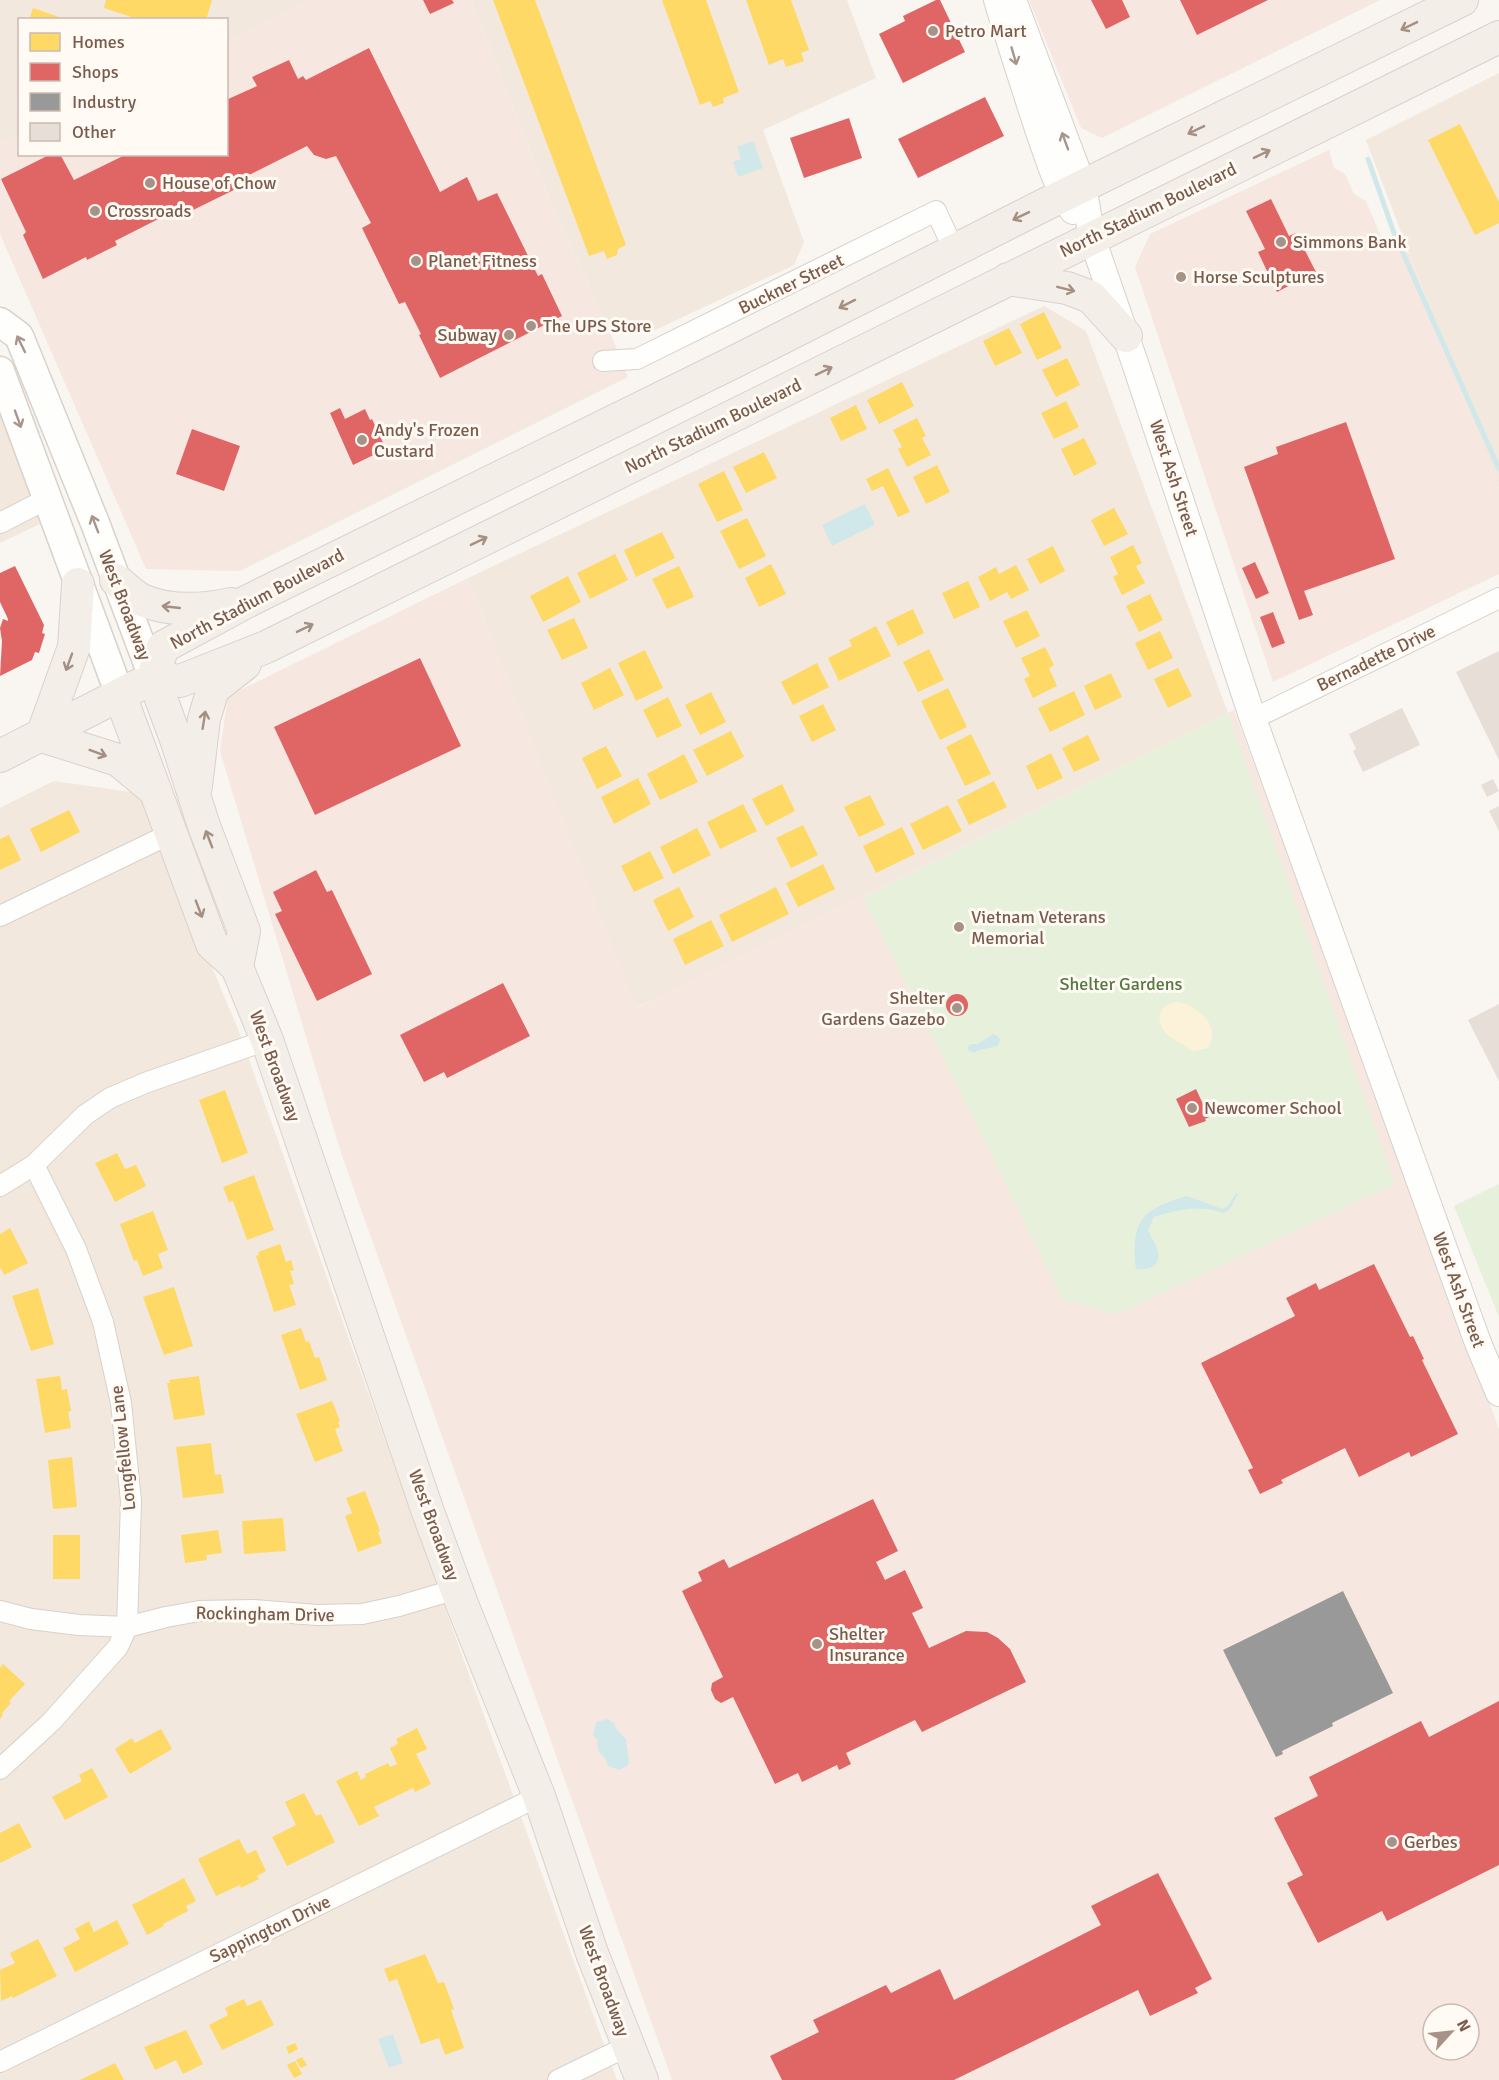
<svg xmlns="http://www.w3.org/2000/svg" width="1499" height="2080" font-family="Signika,sans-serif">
  <rect width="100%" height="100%" fill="#f9f5f0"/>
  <g fill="#f2e8de">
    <polygon points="0,0 309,0 227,42 226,20 20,20 19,134 0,144"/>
    <polygon points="471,0 847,0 876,78 763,130 804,242 794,265 655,330 605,320 556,215"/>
    <polygon points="1499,73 1499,489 1366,140"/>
    <polygon points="1044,306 1086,331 1228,713 863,898 636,1008 468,578"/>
    <polygon points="0,414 42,523 0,543"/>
    <polygon points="54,781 138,793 238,1029 459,1647 617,2080 0,2080 0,808"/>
  </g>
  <g fill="#f6e8e1" fill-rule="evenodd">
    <polygon points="309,0 471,0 556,215 605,320 628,377 240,571 146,569 0,234 0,144 19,134 20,154 226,154 227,42"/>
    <polygon points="1029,0 1380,0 1102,138 1081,128"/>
    <polygon points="1329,150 1334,168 1345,174 1354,194 1366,201 1384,244 1409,253 1499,489 1499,574 1273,682 1135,267 1150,234"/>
    <path d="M468,578L637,1008L1234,710L1499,1429V2080H672L342,1156L220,751L228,696ZM1433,2014H1469V2050H1433Z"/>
  </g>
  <g fill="#e7f0db">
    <polygon points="1228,713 1395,1184 1122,1312 1108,1314 1082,1303 1064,1302 863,898"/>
    <polygon points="1499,1184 1499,1317 1454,1206"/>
  </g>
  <path fill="#fbf2d9" d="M1178,1002C1198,1006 1222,1026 1208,1048L1193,1051C1186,1047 1169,1037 1165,1032C1154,1018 1160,1003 1178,1002Z"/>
  <g fill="#d0e8ea">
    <polygon points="753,141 763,168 738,177 733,162 741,159 737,147"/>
    <polygon points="865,504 875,525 832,546 822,525"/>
    <polygon points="993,1034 996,1035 1000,1039 998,1046 979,1050 974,1053 968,1050 968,1047 970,1044 978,1044"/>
    <path d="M1236,1193L1238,1194L1230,1209L1223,1213C1200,1204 1177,1210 1154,1217L1148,1230C1150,1237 1157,1244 1158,1252C1161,1266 1149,1271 1136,1269C1131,1221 1141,1209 1187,1196L1222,1209L1228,1206Z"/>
    <polygon points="608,1719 614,1723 617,1730 626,1739 629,1762 627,1766 619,1770 608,1766 605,1758 598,1751 597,1740 593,1735 596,1722"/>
    <polygon points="393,2034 403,2063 389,2068 378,2039"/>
  </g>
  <g fill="#ffd966">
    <polygon points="106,0 212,0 206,20 140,20 104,8"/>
    <polygon points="493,0 535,0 626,245 618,249 617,255 607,259 604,251 589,256"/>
    <polygon points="662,0 706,0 739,92 723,98 724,103 713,107 710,101 700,105"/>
    <polygon points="746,0 791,0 809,50 801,53 804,61 786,67 783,59 769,65"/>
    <polygon points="33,8 65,19 65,20 29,20"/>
    <polygon points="1460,124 1499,202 1499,223 1475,235 1428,140"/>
    <polygon points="1044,312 1062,348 1037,360 1020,324"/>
    <polygon points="1009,328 1022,353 995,366 983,341"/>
    <polygon points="1067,358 1080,385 1056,397 1042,370"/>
    <polygon points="902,382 914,406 879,424 867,400"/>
    <polygon points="1066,401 1079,427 1054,439 1041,413"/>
    <polygon points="856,405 867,429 841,441 830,418"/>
    <polygon points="917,418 926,436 922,438 931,455 907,467 898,449 902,447 893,430"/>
    <polygon points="1084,438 1097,464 1074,476 1061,449"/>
    <polygon points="764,452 777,478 746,493 733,467"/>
    <polygon points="937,465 950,492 926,504 913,477"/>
    <polygon points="888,468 910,512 898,517 883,486 872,491 866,479"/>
    <polygon points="724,471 743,510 717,522 698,484"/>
    <polygon points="1114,508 1128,534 1104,546 1091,520"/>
    <polygon points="747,518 766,556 739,569 720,531"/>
    <polygon points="662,532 675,558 636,577 624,550"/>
    <polygon points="1133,545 1142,563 1136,566 1145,583 1122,595 1113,577 1118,574 1110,557"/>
    <polygon points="1053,546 1065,571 1040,584 1027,559"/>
    <polygon points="615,554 628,580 590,599 577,573"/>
    <polygon points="771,564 786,594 759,607 745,578"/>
    <polygon points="1016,565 1029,590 1011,599 1007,592 990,601 978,577 996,567 999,574"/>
    <polygon points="679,566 694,597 667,609 652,579"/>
    <polygon points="568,576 581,602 543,622 530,596"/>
    <polygon points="968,581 980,607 954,619 942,593"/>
    <polygon points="1150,594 1163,620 1139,632 1126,606"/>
    <polygon points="913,609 924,633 898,646 886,622"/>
    <polygon points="1027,610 1040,636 1016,648 1003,621"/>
    <polygon points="574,618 588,648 562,660 547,630"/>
    <polygon points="876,626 891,656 839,681 828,658 852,646 849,640"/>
    <polygon points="1160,631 1173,658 1148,670 1135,643"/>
    <polygon points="1045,647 1054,665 1049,668 1057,686 1033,698 1024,679 1030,676 1021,658"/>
    <polygon points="929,649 944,680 918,692 903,662"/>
    <polygon points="645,650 663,688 636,701 618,663"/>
    <polygon points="817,663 829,687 793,705 781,682"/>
    <polygon points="610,668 624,695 594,710 581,683"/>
    <polygon points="1178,668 1192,696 1168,708 1154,679"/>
    <polygon points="1111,673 1122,697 1095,710 1084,686"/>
    <polygon points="948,688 967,727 940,740 921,701"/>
    <polygon points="1074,691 1085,715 1050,732 1038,708"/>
    <polygon points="711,692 726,722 700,735 685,705"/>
    <polygon points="668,697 682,726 657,738 643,710"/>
    <polygon points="823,704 836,730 812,742 799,716"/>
    <polygon points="731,731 744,757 707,776 693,750"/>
    <polygon points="971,734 991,774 965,786 946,747"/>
    <polygon points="1088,735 1100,760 1074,772 1062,748"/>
    <polygon points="606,746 622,776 597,789 582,758"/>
    <polygon points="1051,753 1063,778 1037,790 1026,766"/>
    <polygon points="684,754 698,782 660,800 647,774"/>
    <polygon points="638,778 651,804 614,824 601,797"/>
    <polygon points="994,781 1007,807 969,825 957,800"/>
    <polygon points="782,784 795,811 766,826 752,799"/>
    <polygon points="870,795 885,825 859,837 844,807"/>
    <polygon points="743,804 757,831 720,849 707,822"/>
    <polygon points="948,805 962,831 923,850 910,824"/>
    <polygon points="69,810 80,832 41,852 30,829"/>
    <polygon points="803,825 818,855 791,868 776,838"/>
    <polygon points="902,827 915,854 876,873 863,846"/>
    <polygon points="697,828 711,855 673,874 660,847"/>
    <polygon points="9,835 21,860 0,870 0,839"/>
    <polygon points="650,851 664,878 634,892 621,866"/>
    <polygon points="823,864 835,889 798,907 786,883"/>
    <polygon points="679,887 694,917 668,931 653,900"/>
    <polygon points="776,887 789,914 732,942 719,915"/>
    <polygon points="711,920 724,946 685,965 673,939"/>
    <polygon points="225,1090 248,1153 222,1163 199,1100"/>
    <polygon points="117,1153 125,1169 136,1165 146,1186 115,1202 95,1163"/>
    <polygon points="254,1175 274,1230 247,1240 233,1201 229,1202 223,1187"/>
    <polygon points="153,1211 168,1250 158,1254 163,1268 143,1276 137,1260 134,1261 120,1224"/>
    <polygon points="10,1228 28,1263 4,1275 0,1267 0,1234"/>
    <polygon points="280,1244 286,1262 291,1260 294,1270 290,1271 294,1284 289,1285 296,1305 274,1312 256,1256 259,1255 258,1252"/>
    <polygon points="174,1287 193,1346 164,1355 143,1297"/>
    <polygon points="38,1288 54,1344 31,1351 12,1296"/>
    <polygon points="301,1328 306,1342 309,1341 315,1358 319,1357 327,1380 300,1390 281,1335"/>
    <polygon points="60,1376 62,1390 67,1389 71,1411 68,1412 71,1428 45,1433 36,1379"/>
    <polygon points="199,1376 205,1415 174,1420 167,1383 170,1383 169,1380"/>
    <polygon points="332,1401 340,1421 338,1422 340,1427 335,1429 343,1451 315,1462 296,1414"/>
    <polygon points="211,1443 215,1475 221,1474 224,1493 183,1498 176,1447"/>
    <polygon points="72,1457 77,1507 53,1509 48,1460"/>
    <polygon points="365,1491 380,1531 378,1532 382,1543 358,1552 345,1516 352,1513 346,1498"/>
    <polygon points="283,1518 286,1551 244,1554 242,1521"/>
    <polygon points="218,1530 222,1553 206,1555 207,1560 185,1563 181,1535"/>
    <rect x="53" y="1535" width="27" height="44"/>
    <polygon points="3,1664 25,1684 9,1701 11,1703 2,1713 3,1715 0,1719 0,1668"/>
    <polygon points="417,1728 427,1749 416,1754 431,1784 415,1792 413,1788 374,1807 379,1816 359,1826 336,1781 357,1771 361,1780 366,1777 365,1774 388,1763 390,1767 397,1764 390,1748 398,1744 396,1739"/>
    <polygon points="161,1729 172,1749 130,1774 115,1749 132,1738 135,1743"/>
    <polygon points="92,1768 108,1797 65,1820 52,1797 82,1781 79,1775"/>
    <polygon points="304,1793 316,1816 321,1814 335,1842 287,1866 272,1837 296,1825 285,1802"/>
    <polygon points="19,1823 32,1847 0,1863 0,1833"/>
    <polygon points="239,1839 247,1854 256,1850 266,1871 257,1876 259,1879 241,1888 240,1885 216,1896 198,1859"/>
    <polygon points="184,1878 196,1901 186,1906 188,1911 163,1924 164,1926 147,1935 132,1905"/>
    <polygon points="117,1920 129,1944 75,1972 63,1948 80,1939 75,1929 89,1921 94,1932"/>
    <polygon points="38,1939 57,1976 13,1998 12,1996 1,2001 0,1970 15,1963 10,1953"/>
    <polygon points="425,1954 438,1983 444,1982 454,2009 451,2010 464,2048 445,2055 439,2038 421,2044 397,1979 389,1982 384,1969"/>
    <polygon points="244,1999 247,2006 261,2000 274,2025 222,2050 209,2025 228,2015 225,2008"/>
    <polygon points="186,2030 203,2064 183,2074 176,2060 155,2070 144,2047"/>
    <polygon points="295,2043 298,2049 289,2054 286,2047"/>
    <polygon points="302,2057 307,2065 301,2068 296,2060"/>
    <polygon points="295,2061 302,2074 294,2078 287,2065"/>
    <polygon points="115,2063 124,2080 80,2080"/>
  </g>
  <g fill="#e06666">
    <polygon points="423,0 452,0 454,3 430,14"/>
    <polygon points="936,0 940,0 965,52 903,83 879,34 905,21 903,16"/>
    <polygon points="1091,0 1122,0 1130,17 1106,29"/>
    <polygon points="1180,0 1268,0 1197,35"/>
    <polygon points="369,48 440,192 467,177 478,201 497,193 538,276 542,274 562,316 440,378 419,335 421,334 405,302 399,304 362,228 371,223 336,156 326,159 314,155 307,146 241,179 244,185 185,214 182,207 115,241 117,245 87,260 86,257 43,279 23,235 26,232 1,179 51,154 60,154 74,180 127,154 226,154 226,100 257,86 252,77 289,60 298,79 303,76 306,80"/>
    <polygon points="985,97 1004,136 918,178 898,139"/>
    <polygon points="849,118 862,158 804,178 790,138"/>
    <polygon points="1271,199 1289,236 1296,233 1316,272 1277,292 1258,252 1265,249 1246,211"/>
    <polygon points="340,408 345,419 365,409 370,420 372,419 386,449 353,465 330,413"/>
    <polygon points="1346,422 1395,559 1304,591 1313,615 1299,620 1244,467 1278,454 1276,447"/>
    <polygon points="192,429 240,446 224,491 176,474"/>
    <polygon points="1255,562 1269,593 1256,599 1242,568"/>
    <polygon points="15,566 44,625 42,633 45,634 39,653 35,652 32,660 0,676 2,641 0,628 3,619 8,621 8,619 0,602 0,573"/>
    <polygon points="1273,612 1285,643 1272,648 1260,617"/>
    <polygon points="420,658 461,746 315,815 274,727"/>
    <polygon points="316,870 327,892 332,890 372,974 317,1001 275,914 282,911 273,892"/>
    <polygon points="503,983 530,1036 447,1078 444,1072 424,1082 400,1035"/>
    <circle cx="957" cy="1005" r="11"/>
    <polygon points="1196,1089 1209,1117 1205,1119 1206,1121 1189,1127 1176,1099"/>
    <polygon points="1374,1264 1410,1337 1413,1336 1424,1359 1422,1360 1458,1434 1411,1457 1409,1452 1359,1477 1345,1448 1281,1480 1283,1483 1260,1494 1248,1470 1253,1468 1201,1363 1295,1316 1286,1298 1316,1283 1319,1290"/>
    <polygon points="873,1499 898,1551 876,1562 885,1580 905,1570 923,1608 912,1613 929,1648 966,1631 987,1632 998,1638 1010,1649 1026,1682 922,1732 915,1720 846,1753 851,1764 839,1770 837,1765 802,1782 798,1773 775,1784 733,1697 721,1703 715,1699 711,1690 712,1683 723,1677 682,1591 702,1581 698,1572 724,1559 729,1568"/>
    <polygon points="1499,1701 1499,1865 1387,1921 1382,1911 1318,1943 1287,1883 1303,1875 1274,1818 1318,1796 1309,1777 1421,1721 1429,1737"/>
    <polygon points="1158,1873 1212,1979 1195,1988 1198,1993 1150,2016 1138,1990 954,2080 782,2080 770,2056 819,2032 813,2020 886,1985 891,1993 940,1969 954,2000 1101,1925 1091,1906"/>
  </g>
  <polygon fill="#999" points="1343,1591 1393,1693 1332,1723 1333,1726 1282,1751 1283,1754 1276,1757 1223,1650"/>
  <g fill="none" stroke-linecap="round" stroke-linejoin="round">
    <polyline stroke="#d0e8ea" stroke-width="5" points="1368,159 1394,233 1499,469"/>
  </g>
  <g fill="#e6ded7">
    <polygon points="1499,651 1499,760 1456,672"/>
    <polygon points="1402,708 1420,745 1363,772 1353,751 1356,749 1349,734"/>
    <polygon points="1493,779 1499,791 1487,797 1481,785"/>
    <polygon points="1499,806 1499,831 1489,811"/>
    <polygon points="1499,1004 1499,1081 1468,1020"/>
  </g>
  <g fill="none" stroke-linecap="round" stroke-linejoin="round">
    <g stroke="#d7d1cb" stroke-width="22">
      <g id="minor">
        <polyline points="603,361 637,359 936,211 954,250"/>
        <polyline points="0,523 47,499"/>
        <polyline points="1253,719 1499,598"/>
        <polyline points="0,916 170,834"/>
        <polyline points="0,1186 34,1165 85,1115 110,1098 145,1083 267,1040"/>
        <polyline points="0,1611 31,1619 79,1625 127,1627 166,1617 199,1611 253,1610 317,1615 362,1614 399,1606 457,1589"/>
        <polyline points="0,1769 52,1721 118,1647 127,1627 131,1501 121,1403 103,1322 76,1249 34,1165"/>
        <polyline points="0,2062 539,1796"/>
        <polyline points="558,2080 628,2046"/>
      </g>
    </g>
    <g stroke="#d7d1cb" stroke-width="28">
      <g id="tertiary">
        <path d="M997,0C1010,43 1024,86 1038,129C1048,157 1056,186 1073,211"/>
        <polyline points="1013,0 1083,186 1092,238 1136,366 1253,719 1478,1343 1499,1393"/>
      </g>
    </g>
    <g stroke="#d9d2cb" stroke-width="31">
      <g id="secondary">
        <polyline points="0,322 19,336 95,523 153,677"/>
        <polyline points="0,371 120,695"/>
      </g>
    </g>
    <g stroke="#dad1cc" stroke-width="34">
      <g id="primary">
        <polyline points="1008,279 1067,288 1091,297 1126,336"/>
        <path d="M116,580C124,586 133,596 142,600C170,612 203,610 231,604"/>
        <polyline points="153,677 180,681 266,647 1499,37"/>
        <polyline points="153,677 163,647 250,600 736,361 1044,205 1462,0"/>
        <polyline points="153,677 177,742 204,826 244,931 237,967"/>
        <polyline points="120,695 212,944 237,967 267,1040 428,1512 462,1604 539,1796 592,1953 642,2080"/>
        <polyline points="42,736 74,647 78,584"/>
        <polyline points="42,736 118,760 153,789"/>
        <polyline points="0,756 139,685"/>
        <polyline points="196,786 204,719 213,689 245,664"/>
      </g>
    </g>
    <use href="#minor" stroke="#fefefd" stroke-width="20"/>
    <use href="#tertiary" stroke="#fefefd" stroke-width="26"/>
    <use href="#secondary" stroke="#fefefd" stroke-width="28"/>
    <use href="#primary" stroke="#f3eee8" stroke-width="32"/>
  </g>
  <defs><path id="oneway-shaft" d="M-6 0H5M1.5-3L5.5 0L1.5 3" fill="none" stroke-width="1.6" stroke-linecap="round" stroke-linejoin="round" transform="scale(1.5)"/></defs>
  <g stroke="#a48f83">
    <use href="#oneway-shaft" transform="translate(1409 26) rotate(154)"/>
    <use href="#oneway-shaft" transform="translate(1196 130) rotate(154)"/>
    <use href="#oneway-shaft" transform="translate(1262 154) rotate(-26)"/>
    <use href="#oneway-shaft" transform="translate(1021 216) rotate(154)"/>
    <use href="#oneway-shaft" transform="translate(1066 289) rotate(14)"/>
    <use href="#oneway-shaft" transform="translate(847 304) rotate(153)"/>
    <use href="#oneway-shaft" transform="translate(824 371) rotate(-26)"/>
    <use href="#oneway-shaft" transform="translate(479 541) rotate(-26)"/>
    <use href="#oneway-shaft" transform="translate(171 607) rotate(-174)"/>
    <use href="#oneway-shaft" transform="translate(305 628) rotate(-26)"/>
    <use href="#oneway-shaft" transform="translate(69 662) rotate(110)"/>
    <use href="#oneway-shaft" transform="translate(204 720) rotate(-81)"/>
    <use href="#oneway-shaft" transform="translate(98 753) rotate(20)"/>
    <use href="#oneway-shaft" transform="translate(209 839) rotate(-111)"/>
    <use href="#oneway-shaft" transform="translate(199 909) rotate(69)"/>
  </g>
  <g stroke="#a8958b">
    <use href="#oneway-shaft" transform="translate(1014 56) rotate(74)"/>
    <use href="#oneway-shaft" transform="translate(1065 141) rotate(-110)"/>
    <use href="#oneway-shaft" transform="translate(21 344) rotate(-116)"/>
    <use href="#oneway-shaft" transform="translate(18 419) rotate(70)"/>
    <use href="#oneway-shaft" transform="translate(95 524) rotate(-111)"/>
  </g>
  <g fill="#a69286" stroke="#fffaf3" stroke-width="2">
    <circle cx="933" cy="31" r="6"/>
    <circle cx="150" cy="183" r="6"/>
    <circle cx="95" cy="211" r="6"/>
    <circle cx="1281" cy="242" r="6"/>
    <circle cx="416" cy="261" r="6"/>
    <circle cx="1181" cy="277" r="6"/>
    <circle cx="531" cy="326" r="6"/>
    <circle cx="509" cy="335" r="6"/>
    <circle cx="362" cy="440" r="6"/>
    <circle cx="959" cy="927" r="6"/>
    <circle cx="957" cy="1008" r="6"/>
    <circle cx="1192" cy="1108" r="6"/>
    <circle cx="817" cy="1644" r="6"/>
    <circle cx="1392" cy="1842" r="6"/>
  </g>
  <g text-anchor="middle" stroke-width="6" stroke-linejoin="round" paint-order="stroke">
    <g font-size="18" fill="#7a5c4d" stroke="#fffaf3" text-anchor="start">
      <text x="945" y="37">Petro Mart</text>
      <text x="162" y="189">House of Chow</text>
      <text x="107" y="217">Crossroads</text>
      <text x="1293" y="248">Simmons Bank</text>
      <text x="428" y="267">Planet Fitness</text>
      <text x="1193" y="283">Horse Sculptures</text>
      <text x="543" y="332">The UPS Store</text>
      <text x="497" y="341" text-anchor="end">Subway</text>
      <text x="374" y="436">Andy's Frozen<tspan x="374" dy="21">Custard</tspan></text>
      <text x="971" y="923">Vietnam Veterans<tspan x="971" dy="21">Memorial</tspan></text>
      <text x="945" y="1004" text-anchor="end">Shelter<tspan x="945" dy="21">Gardens Gazebo</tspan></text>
      <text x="1204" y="1114">Newcomer School</text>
      <text x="829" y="1640">Shelter<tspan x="829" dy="21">Insurance</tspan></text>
      <text x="1404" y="1848">Gerbes</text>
    </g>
    <g font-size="18" fill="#7a5c4d" stroke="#fffaf3">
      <text transform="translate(1148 210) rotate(-26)" y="6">North Stadium Boulevard</text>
      <text transform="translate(791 284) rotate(-26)" y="6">Buckner Street</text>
      <text transform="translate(713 426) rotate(-26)" y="6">North Stadium Boulevard</text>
      <text transform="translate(1174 478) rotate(72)" y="6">West Ash Street</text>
      <text transform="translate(257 599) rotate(-28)" y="6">North Stadium Boulevard</text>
      <text transform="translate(125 605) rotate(69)" y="6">West Broadway</text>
      <text transform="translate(1376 658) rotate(-26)" y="6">Bernadette Drive</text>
      <text transform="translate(275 1066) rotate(70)" y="6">West Broadway</text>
      <text transform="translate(1459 1290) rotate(70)" y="6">West Ash Street</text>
      <text transform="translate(123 1448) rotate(-96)" y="6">Longfellow Lane</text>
      <text transform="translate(434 1525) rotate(70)" y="6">West Broadway</text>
      <text transform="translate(265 1614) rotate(1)" y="6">Rockingham Drive</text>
      <text transform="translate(270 1929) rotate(-26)" y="6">Sappington Drive</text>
      <text transform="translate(604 1981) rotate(70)" y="6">West Broadway</text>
    </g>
    <g font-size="18" fill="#537a41" stroke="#fffaf3">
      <text x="1121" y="990">Shelter Gardens</text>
    </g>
  </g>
  <rect x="18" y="18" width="210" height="138" fill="#fffaf3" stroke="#cabbb1" stroke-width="1.5"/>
  <rect x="30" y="33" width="30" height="18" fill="#ffd966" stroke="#cabbb1" stroke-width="1.5"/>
  <text x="72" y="48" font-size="18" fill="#7a5c4d">Homes</text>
  <rect x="30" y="63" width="30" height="18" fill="#e06666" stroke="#cabbb1" stroke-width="1.5"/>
  <text x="72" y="78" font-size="18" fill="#7a5c4d">Shops</text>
  <rect x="30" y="93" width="30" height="18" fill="#999999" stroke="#cabbb1" stroke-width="1.5"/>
  <text x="72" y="108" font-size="18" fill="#7a5c4d">Industry</text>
  <rect x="30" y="123" width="30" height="18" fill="#e6ded7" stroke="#cabbb1" stroke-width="1.5"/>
  <text x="72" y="138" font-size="18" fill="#7a5c4d">Other</text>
  <g transform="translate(1451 2032) rotate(63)"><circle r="28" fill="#fffaf3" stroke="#cabbb1" stroke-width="1.5"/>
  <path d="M0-4.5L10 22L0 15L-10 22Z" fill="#a69286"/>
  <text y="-9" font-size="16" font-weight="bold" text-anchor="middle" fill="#7a5c4d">N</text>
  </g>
</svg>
